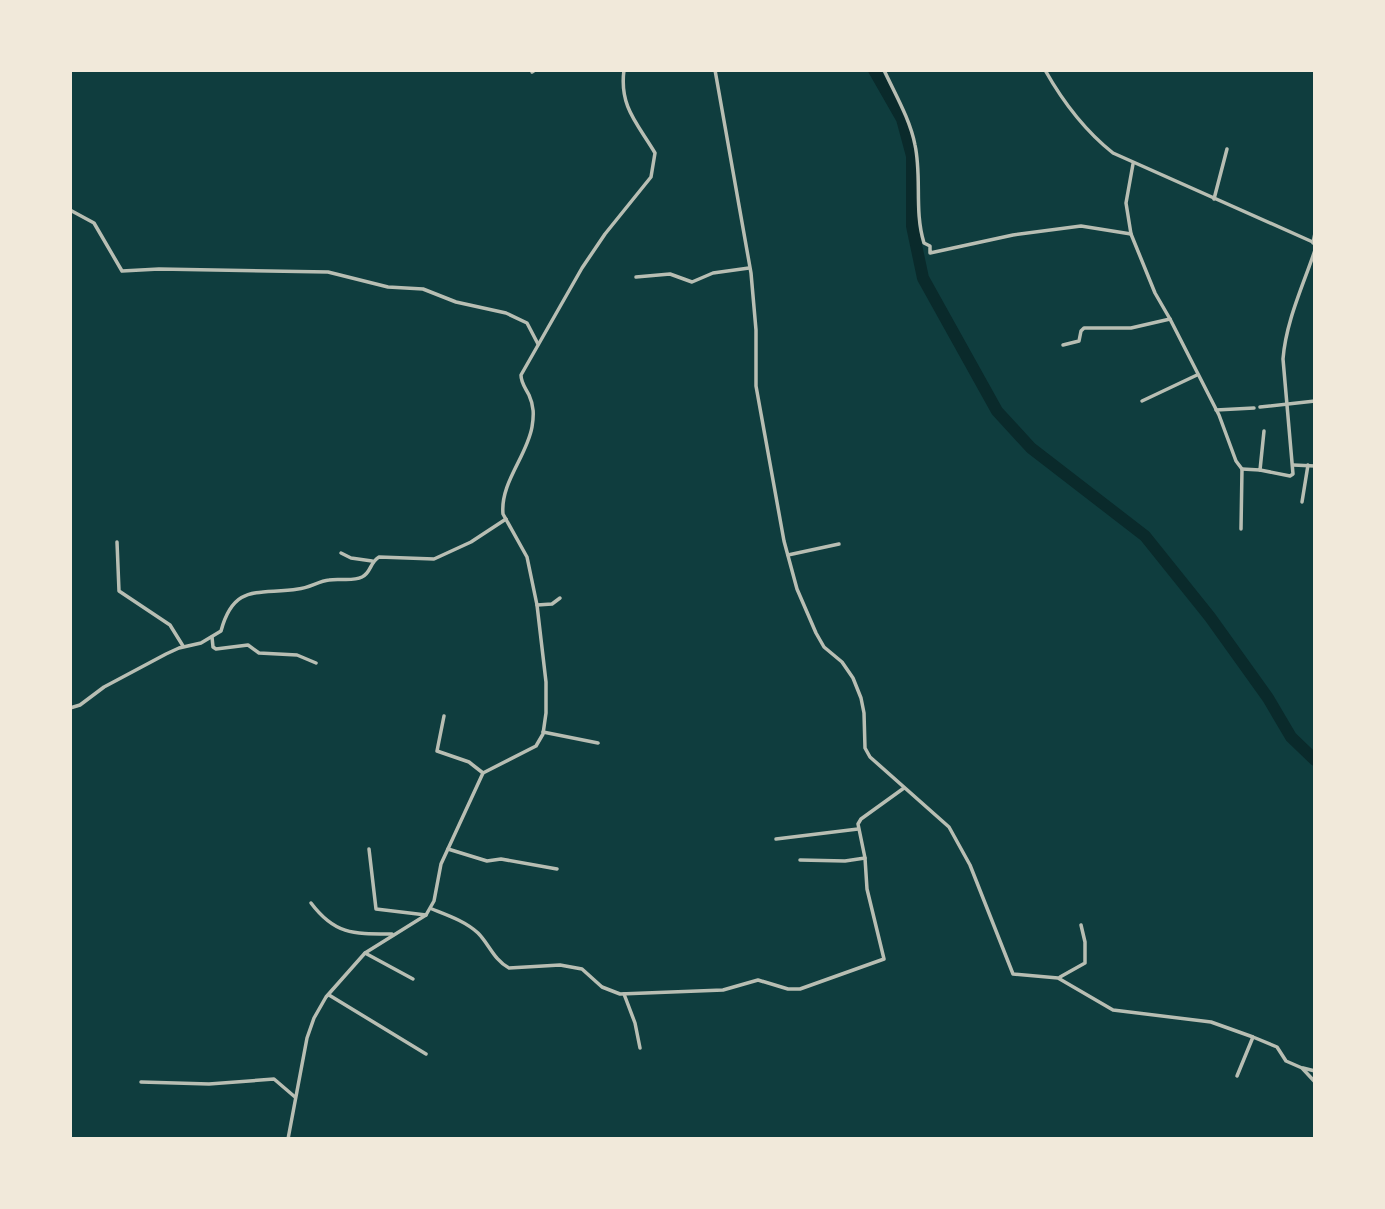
<svg xmlns="http://www.w3.org/2000/svg" width="1385" height="1209" font-family="Rubik,sans-serif">
  <rect width="100%" height="100%" fill="#0f3d3e"/>
  <g fill="none" stroke-linecap="round" stroke-linejoin="round">
    <polyline stroke="#0a2a2b" stroke-width="12" points="874,70 902,119 912,156 912,226 923,278 997,411 1031,448 1145,536 1210,617 1268,698 1291,737 1315,760"/>
    <g stroke="#b8beb3" stroke-width="3.5">
      <polyline points="715,70 751,273 756,330 756,386 784,541 797,589 816,633 824,647 842,662 853,678 861,698 864,713 865,748 870,757 949,827 970,865 1013,974 1058,978 1113,1010 1211,1022 1253,1037 1277,1047 1286,1061 1302,1068 1315,1082"/>
      <path d="M884,70C895,94 910,119 915,145C922,177 914,211 924,243L930,246V253L1013,235L1081,226L1131,234"/>
      <polyline points="532,72 535,70"/>
      <polyline points="1133,164 1126,203 1131,234 1155,293 1170,319 1219,415 1236,461 1242,469 1241,529"/>
      <polyline points="1315,181 1315,191"/>
      <polyline points="1214,199 1227,149"/>
      <polyline points="70,210 94,223 122,271 159,269 328,272 388,287 423,289 456,302 506,313 527,323 538,344"/>
      <polyline points="1313,243 1315,233"/>
      <polyline points="636,277 670,274 692,282 713,273 749,268"/>
      <polyline points="1063,345 1079,341 1081,331 1084,328 1131,328 1170,319"/>
      <polyline points="1142,401 1197,375"/>
      <polyline points="1260,407 1315,401"/>
      <polyline points="1216,410 1254,408"/>
      <polyline points="1293,465 1315,466"/>
      <polyline points="1242,469 1260,470 1264,431"/>
      <path d="M1260,470L1290,476L1293,474L1283,359C1286,321 1303,286 1315,250"/>
      <polyline points="1302,502 1308,465"/>
      <polyline points="117,542 119,591 170,625 183,646"/>
      <polyline points="341,553 351,558 372,561"/>
      <polyline points="788,555 839,544"/>
      <polyline points="537,605 552,604 560,598"/>
      <polyline points="212,637 213,647 216,649 248,645 259,653 297,655 316,663"/>
      <path d="M70,708L80,705L104,687L166,654L179,648L201,643L221,631C234,583 258,595 298,589C309,588 319,581 329,580C340,578 352,582 362,577C371,573 370,562 379,557L434,559L471,542L506,519"/>
      <polyline points="444,716 437,751 469,762 483,773"/>
      <polyline points="543,732 598,743"/>
      <polyline points="776,839 858,829"/>
      <polyline points="369,849 376,909 426,915"/>
      <polyline points="448,849 487,861 501,859 557,869"/>
      <polyline points="800,860 845,861 865,858"/>
      <path d="M311,903C335,935 354,934 392,934"/>
      <path d="M432,909C447,915 465,921 478,933C489,944 494,960 509,968L560,965L582,969L602,987L620,994L723,990L758,980L788,989H800L884,959L867,889L865,858L858,824L861,819L904,788"/>
      <polyline points="365,953 413,979"/>
      <polyline points="1060,977 1085,963 1085,942 1081,925"/>
      <polyline points="624,994 635,1023 640,1048"/>
      <polyline points="329,995 426,1054"/>
      <polyline points="1303,1068 1315,1071"/>
      <polyline points="1237,1076 1253,1037"/>
      <polyline points="141,1082 209,1084 274,1079 295,1097"/>
      <path d="M288,1139L307,1038L314,1018L326,997L365,953L426,915L434,901L441,864L483,773L536,746L543,734L546,713V682L537,605L527,557L503,514C500,483 527,456 532,427C534,415 534,406 529,395C525,387 521,383 521,375L582,268L605,234L651,177L655,153C638,124 619,107 624,70"/>
    </g>
    <path stroke="#b8beb3" stroke-width="3.5" d="M1045,70C1063,102 1084,130 1113,153L1315,243"/>
  </g>
  <rect width="1385" height="1209" fill="none" stroke="#f1e9da" stroke-width="144"/>
</svg>
